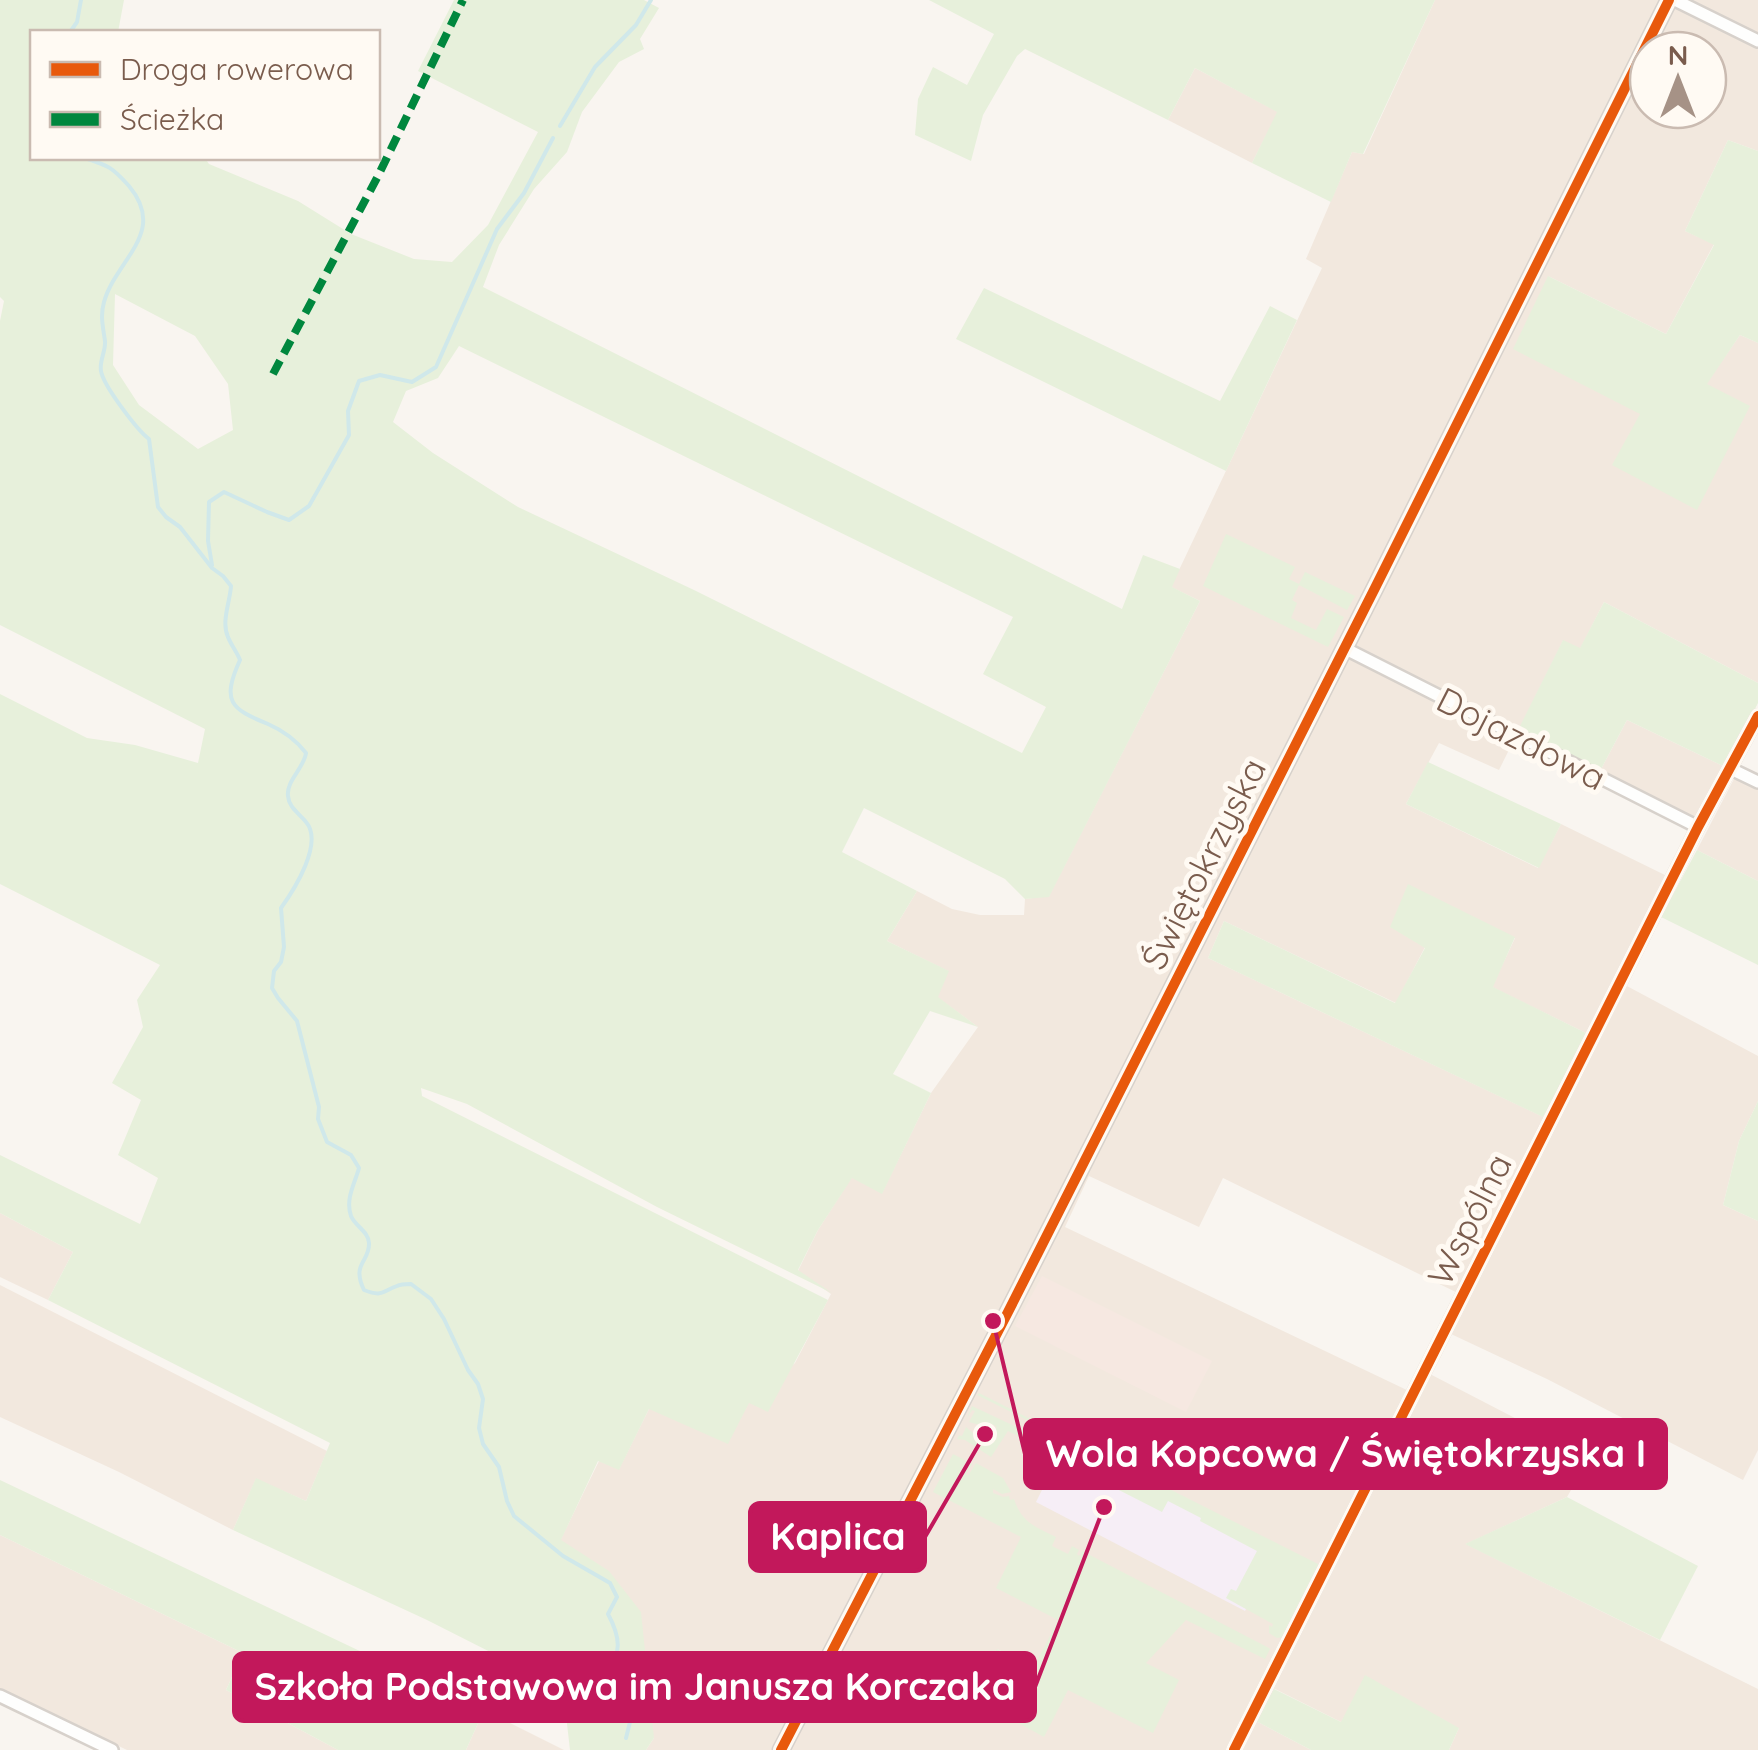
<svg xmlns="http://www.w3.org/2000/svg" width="1758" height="1750" font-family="Quicksand,sans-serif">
  <rect width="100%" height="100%" fill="#f9f5f0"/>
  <g fill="#f2e8de" fill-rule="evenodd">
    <path d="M1435,0H1758V151L1728,140L1685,231L1714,244L1666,334L1548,276L1706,384L1740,335L1758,343V683L1604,602L1580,649L1563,641L1499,770L1439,743L1406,804L1538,868L1561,824L1669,877L1588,1034L1492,987L1515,938L1425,947L1396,1003L1224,921L1208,958L1556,1123L1625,985L1758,1056V1101L1739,1141L1723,1205L1758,1221V1450L1743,1480L1547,1379L1451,1334L1468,1298L1223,1178L1199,1227L1089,1176L1065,1227L1411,1392L1428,1373L1590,1457L1567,1497L1466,1544L1758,1689V1750H1449L1459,1728L1341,1722L1275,1689L1256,1721L1311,1750H646L654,1738L560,1541L599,1461L619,1469L649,1409L749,1403L795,1363L831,1294L798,1271L818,1230L852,1177L882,1193L931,1093L978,1027L937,997L948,971L887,941L917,891L952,909L980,915H1024L1025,899L1049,896L1200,601L1171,587L1322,268L1306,259L1352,152L1364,154ZM1648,50H1708V110H1648ZM1059,1620L1044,1737L997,1649L1035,1667Z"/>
    <polygon points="1195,68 1278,112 1252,163 1168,120"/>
    <polygon points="1627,720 1725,767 1696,821 1599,773"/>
    <polygon points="1735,777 1758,788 1758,881 1697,850"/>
    <polygon points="0,1213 73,1252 48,1300 0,1277"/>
    <polygon points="0,1285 327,1451 306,1501 256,1479 233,1530 119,1472 0,1417"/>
    <polygon points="0,1535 243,1653 226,1690 338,1750 127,1750 0,1689"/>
    <polygon points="484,1710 564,1750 466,1750"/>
  </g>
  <polygon fill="#f6e8e1" points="1042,1276 1212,1361 1186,1412 1015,1326"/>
  <polygon fill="#f6eef6" points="1068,1438 1319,1566 1308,1588 1267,1568 1245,1611 1036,1502"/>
  <g fill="#e7f0db" fill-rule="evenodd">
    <path d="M0,0H124L118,32H32V158H205L209,164L298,201L351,234L414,259L452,262L488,225L538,132L418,71L454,0H644L659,8L640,39L644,49L619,62L582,112L567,152L534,189L499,245L483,287L1122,609L1143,555L1180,569L1172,587L1200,601L1049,897L1025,899L1005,879L864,808L842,852L917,891L887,941L949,971L938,997L978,1027L930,1011L893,1074L931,1093L882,1194L852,1178L818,1230L798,1270L832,1293L657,1207L467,1104L421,1088L422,1096L828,1300L768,1412L749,1403L728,1444L649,1409L619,1470L598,1461L561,1540L609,1571L641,1612L654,1738L646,1750H570L563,1689L427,1620L233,1530L256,1478L306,1501L330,1443L48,1300L73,1252L0,1213V1155L140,1224L158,1178L118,1155L141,1100L112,1083L143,1027L137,1000L160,965L0,884V694L87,738L135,745L198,763L205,729L0,625V321L4,301L0,297ZM115,294L195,336L228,384L233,430L198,449L139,405L113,365ZM459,346L1013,617L983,674L1046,707L1022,753L694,590L518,507L433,453L393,422L406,391L438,378Z"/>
    <polygon points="929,0 1435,0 1363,154 1352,152 1331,202 1252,163 1277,112 1195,68 1168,120 1025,49 1017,56 983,115 971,161 915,135 918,99 933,67 967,85 994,34"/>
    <polygon points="1728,140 1758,151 1758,343 1740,335 1707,384 1750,406 1697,510 1612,465 1640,414 1513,349 1548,276 1666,334 1714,245 1685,231"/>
    <polygon points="984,288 1220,401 1270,306 1297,320 1226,471 956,339"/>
    <polygon points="1226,534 1295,567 1289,579 1299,584 1305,572 1355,596 1347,610 1299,585 1292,600 1297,603 1291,618 1316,630 1327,609 1344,617 1328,647 1203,586"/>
    <polygon points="1604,602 1758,683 1758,703 1725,767 1627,720 1599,773 1517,732 1563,640 1580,648"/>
    <polygon points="1428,762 1561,824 1539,868 1406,804"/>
    <polygon points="1697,850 1758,881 1758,965 1661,917"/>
    <polygon points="1408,884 1515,937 1493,987 1588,1034 1543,1117 1208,958 1224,921 1395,1003 1425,948 1390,927"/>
    <polygon points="1758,1101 1758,1221 1723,1205 1739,1141"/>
    <polygon points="979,1393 1320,1565 1283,1637 1277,1638 1269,1633 1269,1625 1272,1627 1273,1624 1226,1598 1231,1589 1236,1591 1257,1551 1200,1521 1201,1518 1168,1501 1162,1512 1111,1486 1121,1467 977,1395"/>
    <polygon points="972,1406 1029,1433 1036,1445 1008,1431 991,1457 965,1440 957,1439 959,1435 962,1436 966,1427 974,1434 974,1436 988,1443 994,1442 997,1437 996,1426 989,1423 987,1427 969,1422 975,1411 972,1410 966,1420"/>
    <path d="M953,1454L972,1464L966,1474L968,1476L976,1463L1003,1478L1011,1492L1002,1494L993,1489V1493L1003,1497L1009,1496L1010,1500L1014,1499C1022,1523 1034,1526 1056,1537L1052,1546L1068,1554L1072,1546L1079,1550L1077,1554L1079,1556L1082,1551L1269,1648L1270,1649L1265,1659L1186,1620L1146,1663L1179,1680L1153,1733L1068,1690L1044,1737L972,1698L997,1649L1034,1667L1058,1620L996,1588L1021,1537L933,1492Z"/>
    <polygon points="0,1480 484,1710 466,1750 338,1750 226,1690 243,1653 0,1535"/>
    <polygon points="1567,1497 1698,1566 1660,1640 1465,1544"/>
    <polygon points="1365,1675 1459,1728 1449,1750 1311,1750 1256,1721 1274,1689 1341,1722"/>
  </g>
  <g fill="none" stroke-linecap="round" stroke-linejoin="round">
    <g stroke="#d0e8ea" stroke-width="4">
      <polyline points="70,32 77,22 81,0"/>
      <polyline points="560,126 595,67 636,25 651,0"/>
      <path d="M85,158C109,166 112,167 129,186C168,233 116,259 104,302C100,316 103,327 105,341C106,351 99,361 101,371C103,385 137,430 149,439L158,507L166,517L180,527L212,568L223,576L231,586C230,602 221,622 228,637C231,645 237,652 240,660C221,702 231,709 268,724C284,731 296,740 306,753C304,768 286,781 288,796C289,808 299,813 306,822C324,843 294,890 281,908L284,947L281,962L274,971L272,988L278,998L297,1021L319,1107L318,1119L327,1142L351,1155L359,1168C355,1183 345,1199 351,1216C355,1226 369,1232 369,1243C370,1262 351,1263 364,1290C382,1297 381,1292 397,1286C401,1284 406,1284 411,1284L431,1299L444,1319L468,1370L478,1384L483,1399L479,1428L483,1444L499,1467L507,1501L514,1516L563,1556L610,1583L617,1597L608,1614C622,1640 620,1651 608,1677L632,1693L630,1722L626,1738"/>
      <polyline points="212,565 208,541 209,502 224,492 267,512 289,520 309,506 349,435 348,411 359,381 380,375 412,382 436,367 497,229 524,193 553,138"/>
    </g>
    <g stroke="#d7d1cb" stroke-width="16">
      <g id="minor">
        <polyline points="1675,0 1758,41"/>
        <polyline points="1344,648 1698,827"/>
        <polyline points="1731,769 1758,782"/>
        <polyline points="0,1696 112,1750"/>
        <polyline points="1234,1750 1698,827 1758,716"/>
      </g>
    </g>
    <g stroke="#d7d1cb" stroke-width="19">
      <polyline id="tertiary" points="781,1750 1006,1316 1375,588 1669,0"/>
    </g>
    <use href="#minor" stroke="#fefefd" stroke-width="11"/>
    <use href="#tertiary" stroke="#fefefd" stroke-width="14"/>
    <polyline stroke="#00873e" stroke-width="8" stroke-dasharray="15 8" stroke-linecap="butt" points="273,374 378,176 463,0"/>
    <g stroke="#fffaf3" stroke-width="16">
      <g id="cycleway">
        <polyline points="781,1750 1006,1316 1375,588 1669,0"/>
        <polyline points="1234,1750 1698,827 1758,716"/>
      </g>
    </g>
    <use href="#cycleway" stroke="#e8590c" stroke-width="10"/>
  </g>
  <g text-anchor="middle" stroke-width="10" stroke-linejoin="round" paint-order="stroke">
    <g font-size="35" fill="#7a5c4d" stroke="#fffaf3">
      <text transform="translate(1521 739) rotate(27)" y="12">Dojazdowa</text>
      <text transform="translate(1204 864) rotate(-63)" y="12">Świętokrzyska</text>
      <text transform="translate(1470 1220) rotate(-63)" y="12">Wspólna</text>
    </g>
  </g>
  <path fill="none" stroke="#c2185b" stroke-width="4" d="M993 1321L1025 1454M985 1434L925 1537M1104 1507L1035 1687"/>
  <g fill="#c2185b" stroke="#fffaf3" stroke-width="4">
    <circle cx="993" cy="1321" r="10"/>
    <circle cx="985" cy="1434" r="10"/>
    <circle cx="1104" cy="1507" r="10"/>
  </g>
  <g fill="#c2185b" stroke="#c2185b" stroke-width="4">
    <rect x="1025" y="1420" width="641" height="68" rx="10"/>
    <rect x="750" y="1503" width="175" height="68" rx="10"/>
    <rect x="234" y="1653" width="801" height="68" rx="10"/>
  </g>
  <g font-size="38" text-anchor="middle" font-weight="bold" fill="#fff">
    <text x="1346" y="1467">Wola Kopcowa / Świętokrzyska I</text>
    <text x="838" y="1550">Kaplica</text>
    <text x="635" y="1700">Szkoła Podstawowa im Janusza Korczaka</text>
  </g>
  <rect x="30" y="30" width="350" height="130" fill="#fffaf3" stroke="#cabbb1" stroke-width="2.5"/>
  <rect x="50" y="62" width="50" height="15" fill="#e8590c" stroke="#cabbb1" stroke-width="2.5"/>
  <text x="120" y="80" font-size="30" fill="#7a5c4d">Droga rowerowa</text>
  <rect x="50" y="112" width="50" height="15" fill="#00873e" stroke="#cabbb1" stroke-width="2.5"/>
  <text x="120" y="130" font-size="30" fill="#7a5c4d">Ścieżka</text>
  <g transform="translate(1678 80)"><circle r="48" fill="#fffaf3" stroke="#cabbb1" stroke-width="2.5"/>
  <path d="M0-8L18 38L0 25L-18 38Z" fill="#a69286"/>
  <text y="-15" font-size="28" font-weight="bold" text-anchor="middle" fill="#7a5c4d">N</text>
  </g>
</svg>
